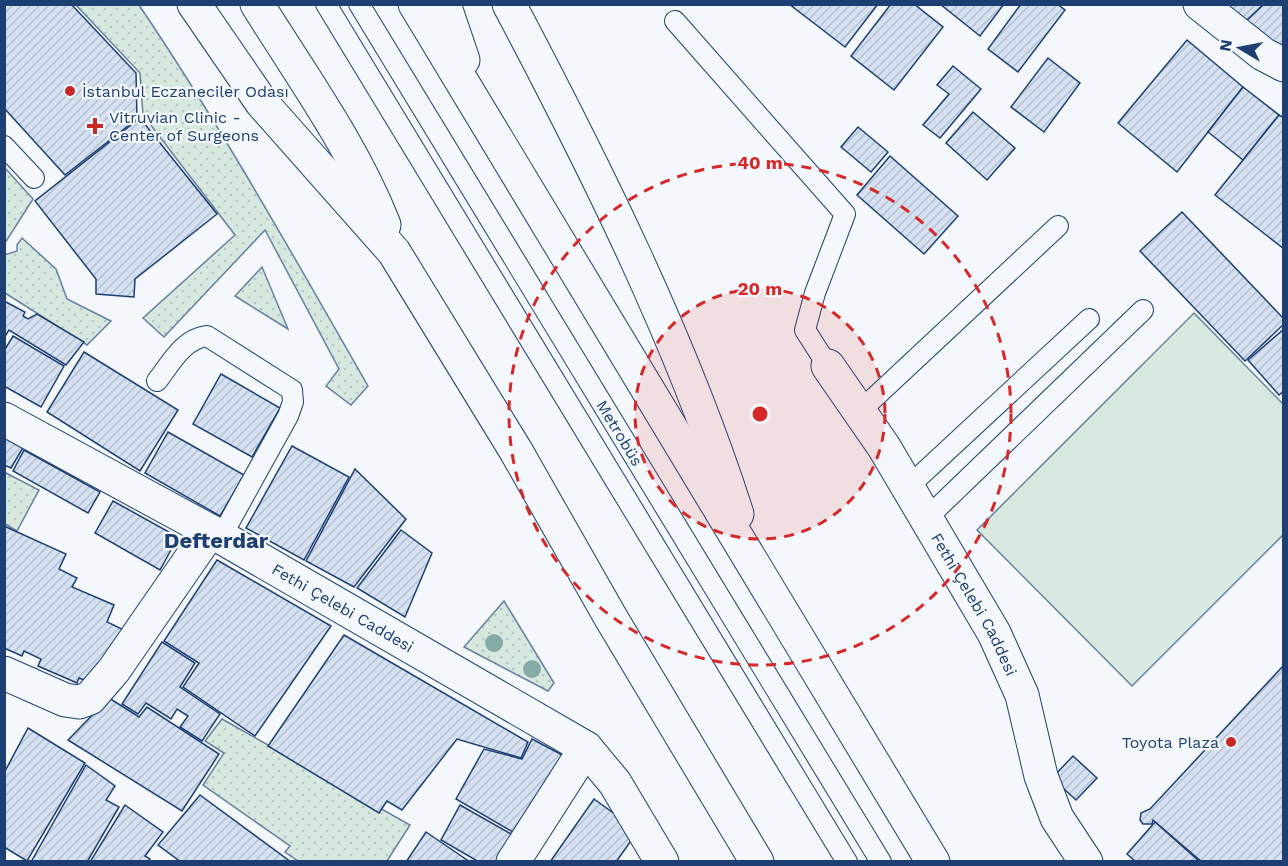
<svg xmlns="http://www.w3.org/2000/svg" width="1288" height="866" font-family="'Work Sans',sans-serif">
  <defs>
    <pattern id="grass-dots" width="8" height="8" patternUnits="userSpaceOnUse" patternTransform="scale(1.5)"><rect width="8" height="8" fill="#d7e8df"/><path d="M2 2h.1M6 6h.1" fill="none" stroke="#b8c8c3" stroke-width="1.8" stroke-linecap="round"/></pattern>
    <pattern id="building-hatch" width="6" height="6" patternUnits="userSpaceOnUse" patternTransform="scale(1.5)"><rect width="6" height="6" fill="#d5e0f0"/><path d="M-1 1l2-2M0 6l6-6M5 7l2-2" fill="none" stroke="#b6c1d1"/></pattern>
  </defs>
  <rect width="100%" height="100%" fill="#f4f7fb"/>
  <g fill="url(#grass-dots)" stroke="#687fa3" stroke-width="1.5">
    <path d="M76,5H139C222,128 294,257 368,386L351,405L326,386L339,369L265,230L164,337L143,318L235,235L143,115L140,73Z"/>
    <polygon points="5,168 33,199 5,243"/>
    <polygon points="22,238 56,269 67,299 111,321 87,345 5,293 4,255 17,251 17,245"/>
    <polygon points="262,267 288,329 235,296"/>
    <polygon points="4,472 39,490 17,531 5,524"/>
    <polygon points="504,601 554,683 548,691 464,647"/>
    <polygon points="222,719 410,825 387,861 298,861 285,852 290,846 203,785 224,753 205,741"/>
  </g>
  <polygon fill="#d7e8df" stroke="#687fa3" stroke-width="1.5" points="1194,313 1283,404 1283,535 1132,686 977,530"/>
  <g fill="url(#building-hatch)" stroke="#1d3f73" stroke-width="1.5">
    <polygon points="4,4 71,4 136,73 137,119 65,175 4,108"/>
    <polygon points="789,4 878,4 845,47"/>
    <polygon points="891,4 914,4 943,27 894,90 851,56"/>
    <polygon points="940,4 1004,4 980,36"/>
    <polygon points="1021,4 1057,4 1065,10 1018,72 988,49"/>
    <polygon points="1226,4 1264,4 1246,21"/>
    <polygon points="1264,4 1284,4 1284,51 1246,21"/>
    <polygon points="1187,40 1243,87 1177,172 1118,123"/>
    <polygon points="1048,58 1080,83 1044,132 1011,107"/>
    <polygon points="953,66 981,89 940,138 923,125 949,94 937,85"/>
    <polygon points="1243,87 1279,115 1243,160 1208,132"/>
    <polygon points="973,112 1015,148 987,180 946,143"/>
    <polygon points="1279,115 1284,118 1284,249 1215,195"/>
    <polygon points="140,118 217,214 135,279 134,297 96,294 96,279 35,201"/>
    <polygon points="858,127 888,152 871,172 841,147"/>
    <polygon points="890,156 958,216 924,254 857,195"/>
    <polygon points="1182,212 1284,319 1284,324 1245,361 1140,251"/>
    <polygon points="4,301 25,312 23,316 28,319 37,314 84,342 66,365 9,330 4,338"/>
    <polygon points="1284,329 1284,391 1279,395 1248,360"/>
    <polygon points="13,336 64,366 41,407 4,386 4,351"/>
    <polygon points="84,352 178,410 140,471 47,412"/>
    <polygon points="221,374 280,408 252,457 193,424"/>
    <polygon points="168,432 244,475 220,516 145,473"/>
    <polygon points="4,435 24,446 11,468 4,465"/>
    <polygon points="292,446 349,477 304,560 246,528"/>
    <polygon points="24,450 100,492 88,513 13,471"/>
    <polygon points="355,469 406,519 354,587 306,561"/>
    <polygon points="113,501 178,537 160,570 95,533"/>
    <polygon points="4,526 66,554 59,569 77,578 72,587 114,605 107,622 124,630 92,683 79,678 77,683 38,666 41,659 24,651 22,656 4,648"/>
    <polygon points="401,530 432,553 405,617 357,588"/>
    <polygon points="217,560 331,626 255,736 183,687 199,663 164,641"/>
    <polygon points="344,635 528,742 521,758 457,739 402,810 387,801 379,813 268,746"/>
    <polygon points="162,642 195,663 180,687 220,714 202,741 180,727 188,716 177,709 171,719 146,703 138,714 122,704"/>
    <polygon points="1284,665 1284,862 1202,862 1153,820 1152,824 1143,824 1140,820 1141,813 1150,809"/>
    <polygon points="109,698 139,717 147,707 219,754 182,811 68,740"/>
    <polygon points="28,728 85,763 27,861 4,847 4,773"/>
    <polygon points="532,739 568,758 518,835 456,799 484,749 522,759"/>
    <polygon points="1073,756 1097,778 1076,800 1052,778"/>
    <polygon points="86,765 115,786 106,800 119,807 87,862 31,862"/>
    <polygon points="200,795 291,862 181,862 158,845"/>
    <polygon points="594,799 638,831 616,862 550,862"/>
    <polygon points="125,805 163,832 145,856 150,859 149,862 90,862"/>
    <polygon points="460,805 520,839 507,862 479,862 441,840"/>
    <polygon points="1155,822 1200,862 1136,862 1127,854"/>
    <polygon points="426,832 470,862 406,862"/>
  </g>
  <g fill="none" stroke-linecap="round" stroke-linejoin="round">
    <g stroke="#1d3f73" stroke-width="22">
      <g id="service">
        <polyline points="326,4 847,862"/>
        <path id="s1" d="M359,4L881,862"/>
        <polyline points="675,21 845,214 815,293 805,330 828,366"/>
        <polyline points="4,146 34,178"/>
        <path d="M157,381C171,363 183,339 207,336L292,390L293,402L288,416L221,537"/>
        <polyline points="859,412 1058,226"/>
        <polyline points="908,487 1089,319"/>
        <polyline points="927,518 1143,310"/>
      </g>
    </g>
    <g stroke="#1d3f73" stroke-width="35">
      <g id="minor">
        <polyline points="1200,4 1263,54 1284,65"/>
        <path id="s2" d="M828,366L884,447L994,633L1022,695L1041,776L1057,818L1086,862"/>
        <path id="s3" d="M4,419L221,537L586,748L615,783L662,862"/>
        <polyline points="4,673 65,700 79,702 90,698 114,670 210,531"/>
        <polyline points="513,862 586,748"/>
      </g>
    </g>
    <g stroke="#1d3f73" stroke-width="35">
      <g id="trunk">
        <polyline points="194,4 262,103 394,252 516,451 611,618 757,862"/>
        <path d="M257,4C301,75 353,146 384,225"/>
        <polyline points="415,4 933,862"/>
        <polyline points="444,4 463,60"/>
        <path d="M509,4C595,167 681,339 737,514"/>
      </g>
    </g>
    <use href="#service" stroke="#f4f7fb" stroke-width="20"/>
    <use href="#minor" stroke="#f4f7fb" stroke-width="33"/>
    <use href="#trunk" stroke="#f4f7fb" stroke-width="33"/>
  </g>
  <g fill="#86aba6">
    <circle cx="494" cy="643" r="9"/>
    <circle cx="532" cy="669" r="9"/>
  </g>
  <circle cx="760" cy="414" r="125" fill="#d62828" fill-opacity=".12"/>
  <g fill="none" stroke="#d62828" stroke-width="3" stroke-dasharray="10 8">
    <circle cx="760" cy="414" r="125"/>
    <circle cx="760" cy="414" r="251"/>
  </g>
  <g fill="#c62828" stroke="#f4f7fb" stroke-width="2">
    <circle cx="70" cy="91" r="6"/>
    <path d="M92 117h6v6h6v6h-6v6h-6v-6h-6v-6h6z"/>
    <circle cx="1231" cy="742" r="6"/>
  </g>
  <g text-anchor="middle" stroke-width="4.5" stroke-linejoin="round" paint-order="stroke">
    <g font-size="16" fill="#1d3f73" stroke="#f4f7fb" text-anchor="start">
      <text x="82" y="97">İstanbul Eczaneciler Odası</text>
      <text x="109" y="123">Vitruvian Clinic -<tspan x="109" dy="18">Center of Surgeons</tspan></text>
      <text x="1219" y="748" text-anchor="end">Toyota Plaza</text>
    </g>
    <g font-size="16" fill="#1d3f73" stroke="#f4f7fb">
      <text dy="6" stroke="none"><textPath href="#s1" startOffset="502">Metrobüs</textPath></text>
      <text dy="6" stroke="none"><textPath href="#s2" startOffset="280">Fethi Çelebi Caddesi</textPath></text>
      <text dy="6" stroke="none"><textPath href="#s3" startOffset="388">Fethi Çelebi Caddesi</textPath></text>
    </g>
    <g font-size="22" font-weight="bold" fill="#1d3f73" stroke="#f4f7fb">
      <text x="216" y="548">Defterdar</text>
    </g>
  </g>
  <circle cx="760" cy="414" r="9" fill="#d62828" stroke="#f4f7fb" stroke-width="3"/>
  <g font-size="18" text-anchor="middle" font-weight="bold" fill="#d62828" stroke="#f4f7fb" stroke-width="4.5" stroke-linejoin="round" paint-order="stroke">
    <text x="760" y="169">40 m</text>
    <text x="760" y="295">20 m</text>
  </g>
  <rect width="1288" height="866" fill="none" stroke="#1d3f73" stroke-width="12"/>
  <g transform="translate(1240 48) rotate(280)" stroke="#f4f7fb" stroke-width="4.5" paint-order="stroke">
  <path d="M0-4.5L10 22L0 15L-10 22Z" fill="#1d3f73"/>
  <text y="-9" font-size="16" font-weight="bold" text-anchor="middle" fill="#1d3f73">N</text>
  </g>
</svg>
